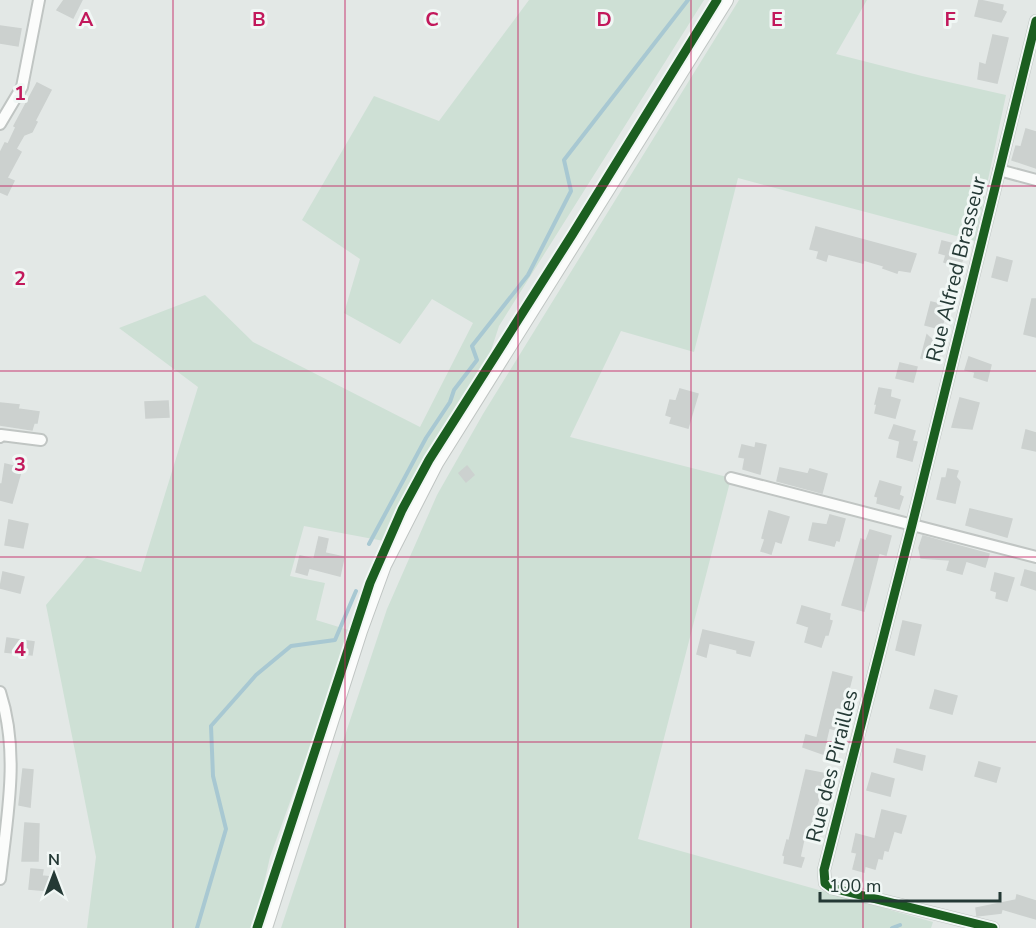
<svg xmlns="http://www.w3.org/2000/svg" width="1036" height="928" font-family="'Nunito Sans',sans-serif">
  <rect width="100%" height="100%" fill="#e3e8e6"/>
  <g fill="#cee0d5">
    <polygon points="529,0 704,0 499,326 484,372 430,452 384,541 304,526 290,576 325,583 316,620 352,631 270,857 254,928 87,928 96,857 46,605 87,556 141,572 198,387 119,328 205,295 253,342 420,427 473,323 432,299 400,344 344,313 360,259 302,220 374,96 439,121"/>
    <polygon points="739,0 867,0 836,54 922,76 1006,95 975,241 738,178 694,352 621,331 570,437 731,478 638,839 933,922 931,928 281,928 387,609 437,495 483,414"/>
  </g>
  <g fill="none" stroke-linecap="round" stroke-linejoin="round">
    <g stroke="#a8c8d2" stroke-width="4">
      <polyline points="369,544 426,438 450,402 454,390 477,360 472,346 528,275 571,191 564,160 688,0"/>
      <polyline points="197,928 226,829 213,776 211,726 256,675 291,646 335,640 356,591"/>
      <polyline points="892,928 900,925"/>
    </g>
  </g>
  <g fill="#ccd1cf" stroke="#ccd1cf" stroke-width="1.5">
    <polygon points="64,0 82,0 73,18 57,10"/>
    <polygon points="979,0 1003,5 1002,10 1006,12 1001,22 975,16"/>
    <polygon points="0,26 21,29 18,46 0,43"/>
    <polygon points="993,35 1008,38 997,83 978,79 980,63 986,65"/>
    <polygon points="37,83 51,90 35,121 37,122 32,132 24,135 16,149 21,152 7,178 14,181 7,195 0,192 0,153 5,143 8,144 16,127 14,126"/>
    <polygon points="1026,129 1036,132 1036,168 1012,160 1016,146 1021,147"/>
    <polygon points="816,227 916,254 910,272 898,270 897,273 883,268 884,266 864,260 863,263 828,254 826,261 817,258 819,251 810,249"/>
    <polygon points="942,241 962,246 960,254 964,255 960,267 944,262 946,255 939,253"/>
    <polygon points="997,257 1012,261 1007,281 992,277"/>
    <polygon points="1032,299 1036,299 1036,337 1024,334"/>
    <polygon points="931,302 948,306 941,329 925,325"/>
    <polygon points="927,335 941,348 939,362 921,358"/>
    <polygon points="969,357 991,365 987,381 974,377 975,372 965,370"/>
    <polygon points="900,363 917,367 913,382 896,378"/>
    <polygon points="879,388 891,390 890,397 900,400 895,418 875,413 877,404 875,404"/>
    <polygon points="680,389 698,394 688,428 670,423 672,417 666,415 670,400 676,401"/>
    <polygon points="960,398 979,403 972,429 952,427"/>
    <polygon points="168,401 169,417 146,418 145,402"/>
    <polygon points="0,403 19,405 18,409 39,412 37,423 34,423 32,430 0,425"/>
    <polygon points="894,425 915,431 912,441 917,442 912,461 897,457 900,441 889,438"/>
    <polygon points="1026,430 1036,433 1036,451 1022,448"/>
    <polygon points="756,443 766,445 760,474 743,469 745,458 739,457 742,445 755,448"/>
    <polygon points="5,464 22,468 12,503 0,500 0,484 2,484"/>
    <polygon points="467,466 474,475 466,482 459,473"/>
    <polygon points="780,468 808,474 810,469 827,474 822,493 777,481"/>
    <polygon points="948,469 958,471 956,477 960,482 955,503 937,499 942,478 946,478"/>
    <polygon points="880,481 901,487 899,495 903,497 899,509 877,503 878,497 875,496"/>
    <polygon points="970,509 1012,519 1007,537 966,525"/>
    <polygon points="769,511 789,517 781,543 775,541 771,554 761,551 765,539 762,538"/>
    <polygon points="830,515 845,519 839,541 836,540 834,546 809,540 813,523 827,525"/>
    <polygon points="9,520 28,524 23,548 5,545"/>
    <polygon points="870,530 891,536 886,555 879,553 864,611 842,605 861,539 866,541"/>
    <polygon points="923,536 989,554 985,567 966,561 962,574 947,570 950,560 921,558 919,548"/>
    <polygon points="319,537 328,539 325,553 344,557 340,576 309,568 307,575 296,572 300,556 314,559"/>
    <polygon points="1025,570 1036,573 1036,590 1021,585"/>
    <polygon points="3,572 24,577 20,593 0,588"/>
    <polygon points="995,573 1014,578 1007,601 996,598 997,592 991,590"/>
    <polygon points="802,606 830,614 829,620 832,621 828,635 825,635 821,647 805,642 809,627 797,623"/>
    <polygon points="903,621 921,625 914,655 896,650"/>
    <polygon points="703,630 754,642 750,656 737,653 737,650 709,643 706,657 697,654"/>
    <polygon points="7,638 34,642 32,655 5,652"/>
    <polygon points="833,672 852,677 847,697 845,697 837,730 829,728 823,754 803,747 806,735 817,738"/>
    <polygon points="935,690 957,696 952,714 930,708"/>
    <polygon points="897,749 925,756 922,770 894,762"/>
    <polygon points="979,762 1000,768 996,782 975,776"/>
    <polygon points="23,769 33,770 30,807 19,805"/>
    <polygon points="806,770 827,774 815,810 816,810 811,835 805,834 800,857 804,858 801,867 784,863 785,856 783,855 787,840 789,841"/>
    <polygon points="872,773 894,779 890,796 867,790"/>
    <polygon points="882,810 906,816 901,833 894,831 888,851 884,850 882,859 878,858 875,869 865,866 864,872 853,869 857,853 852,852 856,834 875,839"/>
    <polygon points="25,823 39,824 38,861 22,861"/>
    <polygon points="31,869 43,870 42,876 51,877 50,891 29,889"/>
    <polygon points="1017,895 1036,901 1036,919 1002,909 1001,913 977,916 976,908 1016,900"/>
  </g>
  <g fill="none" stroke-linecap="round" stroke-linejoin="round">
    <g stroke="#c0c5c3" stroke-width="14">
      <g id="minor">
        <polyline points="0,124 22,87 39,0"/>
        <polyline points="999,170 1036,180"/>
        <polyline points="0,437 1,435 41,440"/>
        <polyline points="731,478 1036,557"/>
        <path d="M0,692C20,753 7,817 0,879"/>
        <polyline points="993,928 832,888 825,883 824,870 912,525 1036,21"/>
      </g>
    </g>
    <g stroke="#c0c5c3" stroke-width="16">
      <polyline id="tertiary" points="265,928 360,631 384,565 436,463 726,0"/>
    </g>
    <use href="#minor" stroke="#fbfcfb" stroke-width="10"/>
    <use href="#tertiary" stroke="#fbfcfb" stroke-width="14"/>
    <g stroke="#f1f7f5" stroke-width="13">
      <g id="cycleway">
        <polyline points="257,928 370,583 402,510 429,460 572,235 717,0"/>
        <polyline points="993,928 832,888 825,883 824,870 912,525 1036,21"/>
      </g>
    </g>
    <use href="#cycleway" stroke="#1b5e20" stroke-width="9"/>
  </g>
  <path fill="none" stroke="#c2185b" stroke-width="1.5" stroke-opacity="0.55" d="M173,0V928M345,0V928M518,0V928M691,0V928M863,0V928M0,186H1036M0,371H1036M0,557H1036M0,742H1036"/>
  <g text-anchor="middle" stroke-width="6" stroke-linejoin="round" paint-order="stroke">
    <g font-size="21" fill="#243935" stroke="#f1f7f5">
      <text transform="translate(956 269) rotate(-76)" y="7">Rue Alfred Brasseur</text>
      <text transform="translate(832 766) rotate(-76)" y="7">Rue des Pirailles</text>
    </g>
  </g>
  <g font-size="20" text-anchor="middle" font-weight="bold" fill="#c2185b" stroke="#f1f7f5" stroke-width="6" stroke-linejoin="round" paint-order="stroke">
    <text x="86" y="26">A</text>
    <text x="259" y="26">B</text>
    <text x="432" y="26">C</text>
    <text x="604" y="26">D</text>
    <text x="777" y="26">E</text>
    <text x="950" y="26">F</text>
    <text x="20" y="100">1</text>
    <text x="20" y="285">2</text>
    <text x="20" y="471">3</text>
    <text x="20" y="656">4</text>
  </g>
  <g transform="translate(54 874)" stroke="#f1f7f5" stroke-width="4.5" paint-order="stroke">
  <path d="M0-4.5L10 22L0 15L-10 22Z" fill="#243935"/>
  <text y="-9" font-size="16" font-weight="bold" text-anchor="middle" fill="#243935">N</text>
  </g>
  <path d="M820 892v9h180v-9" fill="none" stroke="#243935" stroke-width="3"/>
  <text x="829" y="892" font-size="18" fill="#243935" stroke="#f1f7f5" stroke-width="4.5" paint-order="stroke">100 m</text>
</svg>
